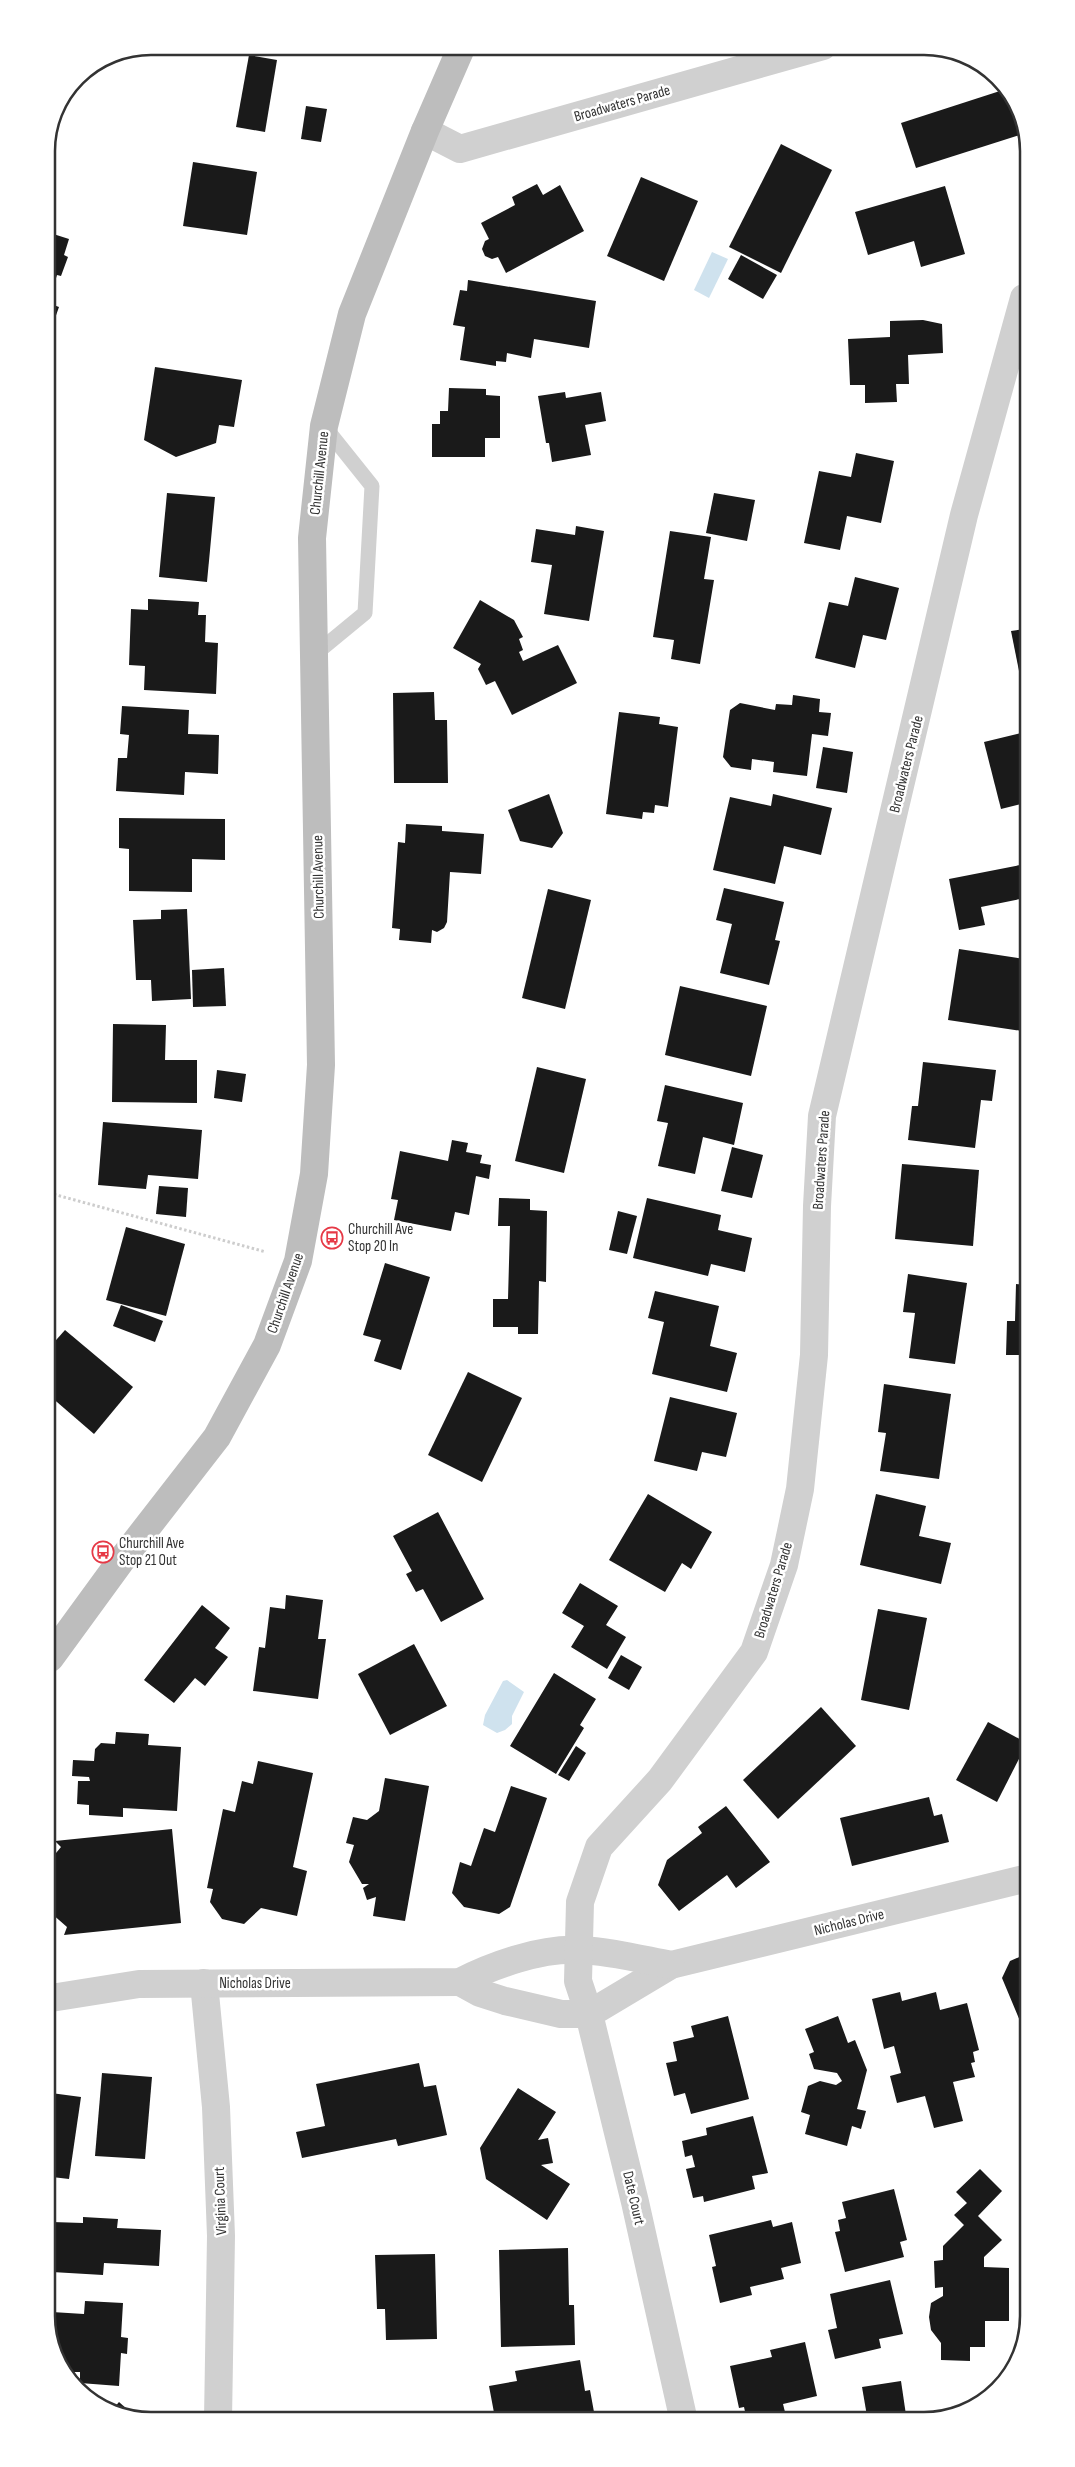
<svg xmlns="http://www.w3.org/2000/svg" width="1075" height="2467" font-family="'Sofia Sans Condensed',sans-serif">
  <rect width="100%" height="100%" fill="#fff"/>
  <g fill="#cfe2ee">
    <polygon points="712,252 728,259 709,298 694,290"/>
    <polygon points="507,1680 524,1692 512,1716 512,1724 505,1730 497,1733 483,1725 485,1715 503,1681"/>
  </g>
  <g fill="#1a1a1a">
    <polygon points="332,46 367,46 354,55 335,51"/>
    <polygon points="249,55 277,60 265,132 236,127"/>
    <polygon points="73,83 57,121 53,119 54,111"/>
    <polygon points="1003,90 1023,117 1023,134 916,168 901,123"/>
    <polygon points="306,106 327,109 321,142 301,139"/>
    <polygon points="781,144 832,170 781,273 729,247"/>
    <polygon points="193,162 257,172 247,235 183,226"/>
    <polygon points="641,177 698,201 664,281 607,256"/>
    <polygon points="537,184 543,195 560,185 584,231 506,273 498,257 492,259 485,256 482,249 485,241 489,239 481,223 515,205 512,197"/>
    <polygon points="945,186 965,254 921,267 914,241 868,255 855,212"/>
    <polygon points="47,232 69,239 64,255 68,257 61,276 57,275 48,303 59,307 54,321 47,318"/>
    <polygon points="741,255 777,275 763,299 728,279"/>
    <polygon points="468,280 596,301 589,348 534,339 531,358 507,353 506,362 496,361 496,366 460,360 465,327 453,325 460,290 467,291"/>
    <polygon points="923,320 942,324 943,353 908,355 909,384 896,384 897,402 865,403 865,385 850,385 848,339 890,337 890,321"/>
    <polygon points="155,367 242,380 234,427 219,425 216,443 176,457 144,440"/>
    <polygon points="449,388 486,389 486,395 500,396 500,438 485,438 485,457 432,457 432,424 440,424 440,411 448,411"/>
    <polygon points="565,392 566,398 601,392 606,421 585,425 591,455 552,462 549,443 546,443 538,396"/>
    <polygon points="856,453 894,461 881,523 847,516 840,550 804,543 819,471 851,477"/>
    <polygon points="167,493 215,497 207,582 159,577"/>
    <polygon points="714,493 755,500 747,541 706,533"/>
    <polygon points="576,526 604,531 589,621 544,614 552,565 531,562 536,529 575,535"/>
    <polygon points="670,531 711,537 704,579 714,580 700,664 671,659 674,640 653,637"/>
    <polygon points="855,577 899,588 886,640 863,635 855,668 815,658 829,602 848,606"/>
    <polygon points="148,599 199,602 198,615 206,615 205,642 218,643 216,694 144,690 145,666 129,665 131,609 148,610"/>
    <polygon points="480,600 514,620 523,637 519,639 523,650 519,652 523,661 558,645 577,683 512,715 495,681 486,685 478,669 481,664 453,648"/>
    <polygon points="1024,629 1025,695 1024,696 1011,631"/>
    <polygon points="434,692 435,720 447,720 448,783 394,783 393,693"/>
    <polygon points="793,695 820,699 819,712 831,713 828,736 812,734 807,776 773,772 774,762 752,759 751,770 731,767 723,757 730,710 740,703 775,710 776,704 792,705"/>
    <polygon points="122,706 189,710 188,734 219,735 218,774 185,772 184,795 116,791 118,758 127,758 129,735 120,734"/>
    <polygon points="619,712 660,717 659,724 678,727 668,807 655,805 654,813 643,812 642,819 606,814"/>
    <polygon points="1025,732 1025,803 1001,809 984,742"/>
    <polygon points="823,747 853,752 847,793 816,788"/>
    <polygon points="549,794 563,833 552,848 520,841 508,810"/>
    <polygon points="773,794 832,808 821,855 784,846 775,884 713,870 730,797 771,806"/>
    <polygon points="119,818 225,819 225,860 192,859 192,892 129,891 129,849 119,848"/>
    <polygon points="406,824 442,826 442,831 484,834 481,874 450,872 447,922 444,928 437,932 432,930 431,943 399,940 400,929 392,928 398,842 405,843"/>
    <polygon points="1025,864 1025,898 981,907 985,925 959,930 949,879"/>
    <polygon points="724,888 784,902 775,940 780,941 769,985 720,973 732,924 716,920"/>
    <polygon points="548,889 591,900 565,1009 522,998"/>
    <polygon points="187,909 191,999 152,1001 151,980 136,980 133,920 161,919 161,910"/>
    <polygon points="959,949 1025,959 1025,1006 1022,1031 948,1020"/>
    <polygon points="224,968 226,1006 193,1007 192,970"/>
    <polygon points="680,986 767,1006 751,1076 665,1055"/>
    <polygon points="113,1024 166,1025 165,1060 197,1060 197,1103 112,1102"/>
    <polygon points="923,1062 996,1070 992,1101 981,1100 975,1148 908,1140 912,1106 918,1106"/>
    <polygon points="537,1067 586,1079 564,1173 515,1161"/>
    <polygon points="217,1070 246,1074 242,1102 214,1098"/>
    <polygon points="665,1085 743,1103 734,1145 703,1137 695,1174 658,1166 668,1123 657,1121"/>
    <polygon points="103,1122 202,1130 198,1179 148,1175 146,1189 98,1185"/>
    <polygon points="452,1140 468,1143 466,1152 482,1155 480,1163 491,1165 489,1179 476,1176 469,1215 455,1212 451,1231 394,1220 398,1200 391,1199 400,1151 448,1161"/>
    <polygon points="732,1147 763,1155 752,1198 721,1191"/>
    <polygon points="902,1164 979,1170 973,1246 895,1239"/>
    <polygon points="159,1186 188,1188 186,1217 156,1214"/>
    <polygon points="499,1198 530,1199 530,1210 547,1211 546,1282 539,1281 538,1334 518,1334 518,1327 493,1327 493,1299 508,1299 510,1226 498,1226"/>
    <polygon points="647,1198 721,1215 718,1230 752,1238 745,1272 711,1264 708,1276 633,1258"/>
    <polygon points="618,1211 637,1216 627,1254 609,1250"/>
    <polygon points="126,1227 185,1244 166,1316 106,1300"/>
    <polygon points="385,1263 430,1277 401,1370 374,1361 381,1340 363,1335"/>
    <polygon points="908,1274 967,1283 955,1364 909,1358 915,1313 903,1312"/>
    <polygon points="1016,1284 1026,1285 1026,1355 1006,1355 1007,1321 1015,1321"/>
    <polygon points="655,1291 719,1306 710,1346 737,1353 727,1392 652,1374 664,1322 648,1318"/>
    <polygon points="121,1305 163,1321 155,1342 113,1326"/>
    <polygon points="65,1330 133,1387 94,1434 50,1396 49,1348"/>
    <polygon points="468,1372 522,1398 482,1482 428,1455"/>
    <polygon points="884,1384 951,1394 939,1479 880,1471 886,1433 878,1432"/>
    <polygon points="670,1397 737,1413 726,1457 702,1452 697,1471 654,1461"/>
    <polygon points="1024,1398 1026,1398 1027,1472 1021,1472"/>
    <polygon points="648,1494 712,1532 691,1569 682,1563 665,1592 609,1560"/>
    <polygon points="876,1494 926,1506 919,1536 951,1543 941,1584 860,1565"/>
    <polygon points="438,1512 484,1599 441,1622 423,1589 416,1592 406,1574 412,1571 393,1536"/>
    <polygon points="580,1583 618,1606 606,1625 626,1637 607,1669 571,1647 584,1626 562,1613"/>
    <polygon points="286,1595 323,1600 318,1639 326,1639 318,1699 253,1691 259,1647 265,1648 270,1607 285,1609"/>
    <polygon points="202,1605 230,1628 215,1648 228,1657 205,1686 195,1678 174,1703 144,1680"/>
    <polygon points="878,1609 927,1618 909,1710 861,1700"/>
    <polygon points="414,1644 447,1706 390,1735 358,1674"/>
    <polygon points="621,1655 642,1667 629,1690 608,1678"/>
    <polygon points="554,1673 596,1699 580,1725 584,1728 556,1774 510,1746"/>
    <polygon points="1026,1683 1027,1683 1027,1698 1023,1697"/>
    <polygon points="821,1707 856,1746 778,1819 743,1780"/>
    <polygon points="988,1722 1027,1743 997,1802 956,1780"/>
    <polygon points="116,1732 149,1734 148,1745 181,1747 177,1811 123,1808 123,1817 89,1815 89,1805 77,1804 78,1781 90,1781 89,1777 72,1776 73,1760 94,1761 95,1749 101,1743 115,1744"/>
    <polygon points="576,1746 586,1753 569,1781 558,1775"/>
    <polygon points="258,1761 313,1773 293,1867 307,1871 297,1916 261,1908 244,1924 222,1919 210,1902 213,1889 207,1888 223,1809 235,1812 242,1781 253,1784"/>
    <polygon points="385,1778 429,1786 405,1921 373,1916 376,1897 367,1900 363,1888 369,1884 362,1884 349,1862 354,1845 346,1843 353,1817 367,1820 379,1811"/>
    <polygon points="511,1786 547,1798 510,1907 499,1914 464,1907 452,1893 460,1862 471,1866 484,1828 495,1832"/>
    <polygon points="929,1797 934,1816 942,1814 949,1842 852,1866 840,1818"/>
    <polygon points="726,1806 770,1862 736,1888 727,1875 679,1911 658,1885 667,1860 702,1833 698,1827"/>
    <polygon points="172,1829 181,1923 64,1935 67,1927 51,1913 51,1859 61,1847 55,1841"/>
    <polygon points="1028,1933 1028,2032 1025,2033 1002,1978 1010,1961 1026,1954 1019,1936"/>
    <polygon points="900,1992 902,2001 936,1992 940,2010 967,2003 979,2050 973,2052 975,2062 971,2063 975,2077 953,2082 963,2121 934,2128 925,2096 897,2103 890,2076 901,2073 894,2046 884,2049 872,1999"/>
    <polygon points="728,2016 749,2099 691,2114 685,2093 674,2096 666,2063 677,2061 673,2042 694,2037 691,2026"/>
    <polygon points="838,2016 848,2043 855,2040 867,2070 857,2109 866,2111 861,2129 852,2126 847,2146 805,2134 810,2115 801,2112 808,2086 820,2081 836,2085 842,2081 837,2073 814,2069 809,2054 814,2052 805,2029"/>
    <polygon points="419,2063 424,2087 436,2085 447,2135 398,2146 396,2139 302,2158 296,2132 325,2126 316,2084"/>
    <polygon points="102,2073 152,2077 145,2159 95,2156"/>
    <polygon points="518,2088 556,2112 538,2140 548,2138 553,2163 541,2165 570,2184 547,2220 486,2179 480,2148"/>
    <polygon points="51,2093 81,2097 69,2179 52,2177"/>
    <polygon points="753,2116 768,2173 752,2176 755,2189 704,2202 703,2196 693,2198 686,2169 695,2167 692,2155 685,2157 682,2141 707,2135 706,2128"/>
    <polygon points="980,2169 1002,2191 978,2216 1002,2240 984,2257 984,2267 1009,2268 1009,2321 985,2321 985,2347 970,2347 970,2361 941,2360 941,2343 931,2330 929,2317 931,2303 943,2296 943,2287 935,2288 934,2261 943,2260 943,2246 964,2225 954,2215 967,2203 956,2192"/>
    <polygon points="894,2189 907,2240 900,2242 904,2257 845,2272 835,2232 840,2231 838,2220 846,2218 842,2202"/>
    <polygon points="83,2217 118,2219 117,2228 161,2230 159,2266 104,2263 103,2275 52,2272 52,2222 83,2223"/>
    <polygon points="771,2220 773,2227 792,2222 801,2263 781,2268 784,2279 750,2287 752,2295 720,2303 712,2267 716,2266 709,2235"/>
    <polygon points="568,2248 569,2305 574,2305 575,2345 501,2347 499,2250"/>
    <polygon points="435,2254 437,2339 386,2340 385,2309 377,2309 375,2255"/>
    <polygon points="890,2280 903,2334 879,2339 881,2348 835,2359 828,2330 837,2328 830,2294"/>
    <polygon points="85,2301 123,2303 121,2337 128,2338 127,2354 121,2353 119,2386 80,2383 80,2372 68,2372 52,2350 52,2312 84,2314"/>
    <polygon points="805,2342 817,2396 783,2404 786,2416 746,2416 744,2407 739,2408 730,2366 772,2357 770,2350"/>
    <polygon points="580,2360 585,2391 590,2390 594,2412 585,2413 586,2418 495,2418 489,2386 517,2381 515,2371"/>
    <polygon points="901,2381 906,2415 867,2416 862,2387"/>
    <polygon points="119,2402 136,2417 113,2409"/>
  </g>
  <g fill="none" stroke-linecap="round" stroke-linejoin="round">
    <polyline stroke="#cdcdcd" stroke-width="3" stroke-dasharray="2.5 2.5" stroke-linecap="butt" points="49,1193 266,1252"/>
    <polyline stroke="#d0d0d0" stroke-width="15" points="314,655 365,613 372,486 324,426"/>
    <g stroke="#d0d0d0" stroke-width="28">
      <polyline points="425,131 460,149 823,46"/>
      <polyline points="460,1982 480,1993 505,2001 561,2014 589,2014 671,1965 1028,1878"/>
      <polyline points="204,1983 216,2107 221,2236 218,2420"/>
      <path d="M51,1998L139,1984L460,1982C493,1965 541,1948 579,1950C610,1951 640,1959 671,1965"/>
      <polyline points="683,2417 635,2202 589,2014 578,1981 580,1902 599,1847 660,1780 754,1652 784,1565 800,1489 814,1355 817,1206 822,1116 964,515 1024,298"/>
    </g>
    <polyline stroke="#bdbdbd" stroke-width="28" points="50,1658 120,1562 217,1437 267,1345 298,1261 314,1174 321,1065 312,538 324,426 352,314 425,131 462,46"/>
  </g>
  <defs>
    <g id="bus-ring" transform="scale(1.125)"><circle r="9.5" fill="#fff" stroke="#e63946" stroke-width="1.5"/><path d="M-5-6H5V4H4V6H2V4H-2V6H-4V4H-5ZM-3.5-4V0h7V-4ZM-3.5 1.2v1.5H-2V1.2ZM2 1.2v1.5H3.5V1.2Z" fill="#e63946"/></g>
  </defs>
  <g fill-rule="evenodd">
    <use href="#bus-ring" x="332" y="1238"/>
    <use href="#bus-ring" x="103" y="1552"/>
  </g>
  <g text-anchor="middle" stroke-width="5" stroke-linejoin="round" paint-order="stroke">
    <g font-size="15" fill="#333" stroke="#fff">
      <text transform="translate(622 103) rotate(-16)" y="5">Broadwaters Parade</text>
      <text transform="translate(319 473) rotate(-84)" y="5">Churchill Avenue</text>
      <text transform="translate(906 764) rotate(-76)" y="5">Broadwaters Parade</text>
      <text transform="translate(318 877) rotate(-91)" y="5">Churchill Avenue</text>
      <text transform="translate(821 1160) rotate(-86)" y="5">Broadwaters Parade</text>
      <text transform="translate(285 1293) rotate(-71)" y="5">Churchill Avenue</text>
      <text transform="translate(773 1590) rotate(-73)" y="5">Broadwaters Parade</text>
      <text transform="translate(849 1922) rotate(-14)" y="5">Nicholas Drive</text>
      <text x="255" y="1988">Nicholas Drive</text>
      <text transform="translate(634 2198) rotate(77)" y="5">Date Court</text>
      <text transform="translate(220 2201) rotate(-92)" y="5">Virginia Court</text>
    </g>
    <g font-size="15" fill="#333" stroke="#fff" text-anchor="start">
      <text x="348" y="1234">Churchill Ave<tspan x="348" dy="17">Stop 20 In</tspan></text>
      <text x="119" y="1548">Churchill Ave<tspan x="119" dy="17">Stop 21 Out</tspan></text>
    </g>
  </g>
  <path d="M0 0H1075V2467H0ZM151 55H924A96 96 0 0 1 1020 151V2316A96 96 0 0 1 924 2412H151A96 96 0 0 1 55 2316V151A96 96 0 0 1 151 55Z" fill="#fff" fill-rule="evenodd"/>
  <path fill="none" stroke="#333" stroke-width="2.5" d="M151 55H924A96 96 0 0 1 1020 151V2316A96 96 0 0 1 924 2412H151A96 96 0 0 1 55 2316V151A96 96 0 0 1 151 55Z"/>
</svg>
